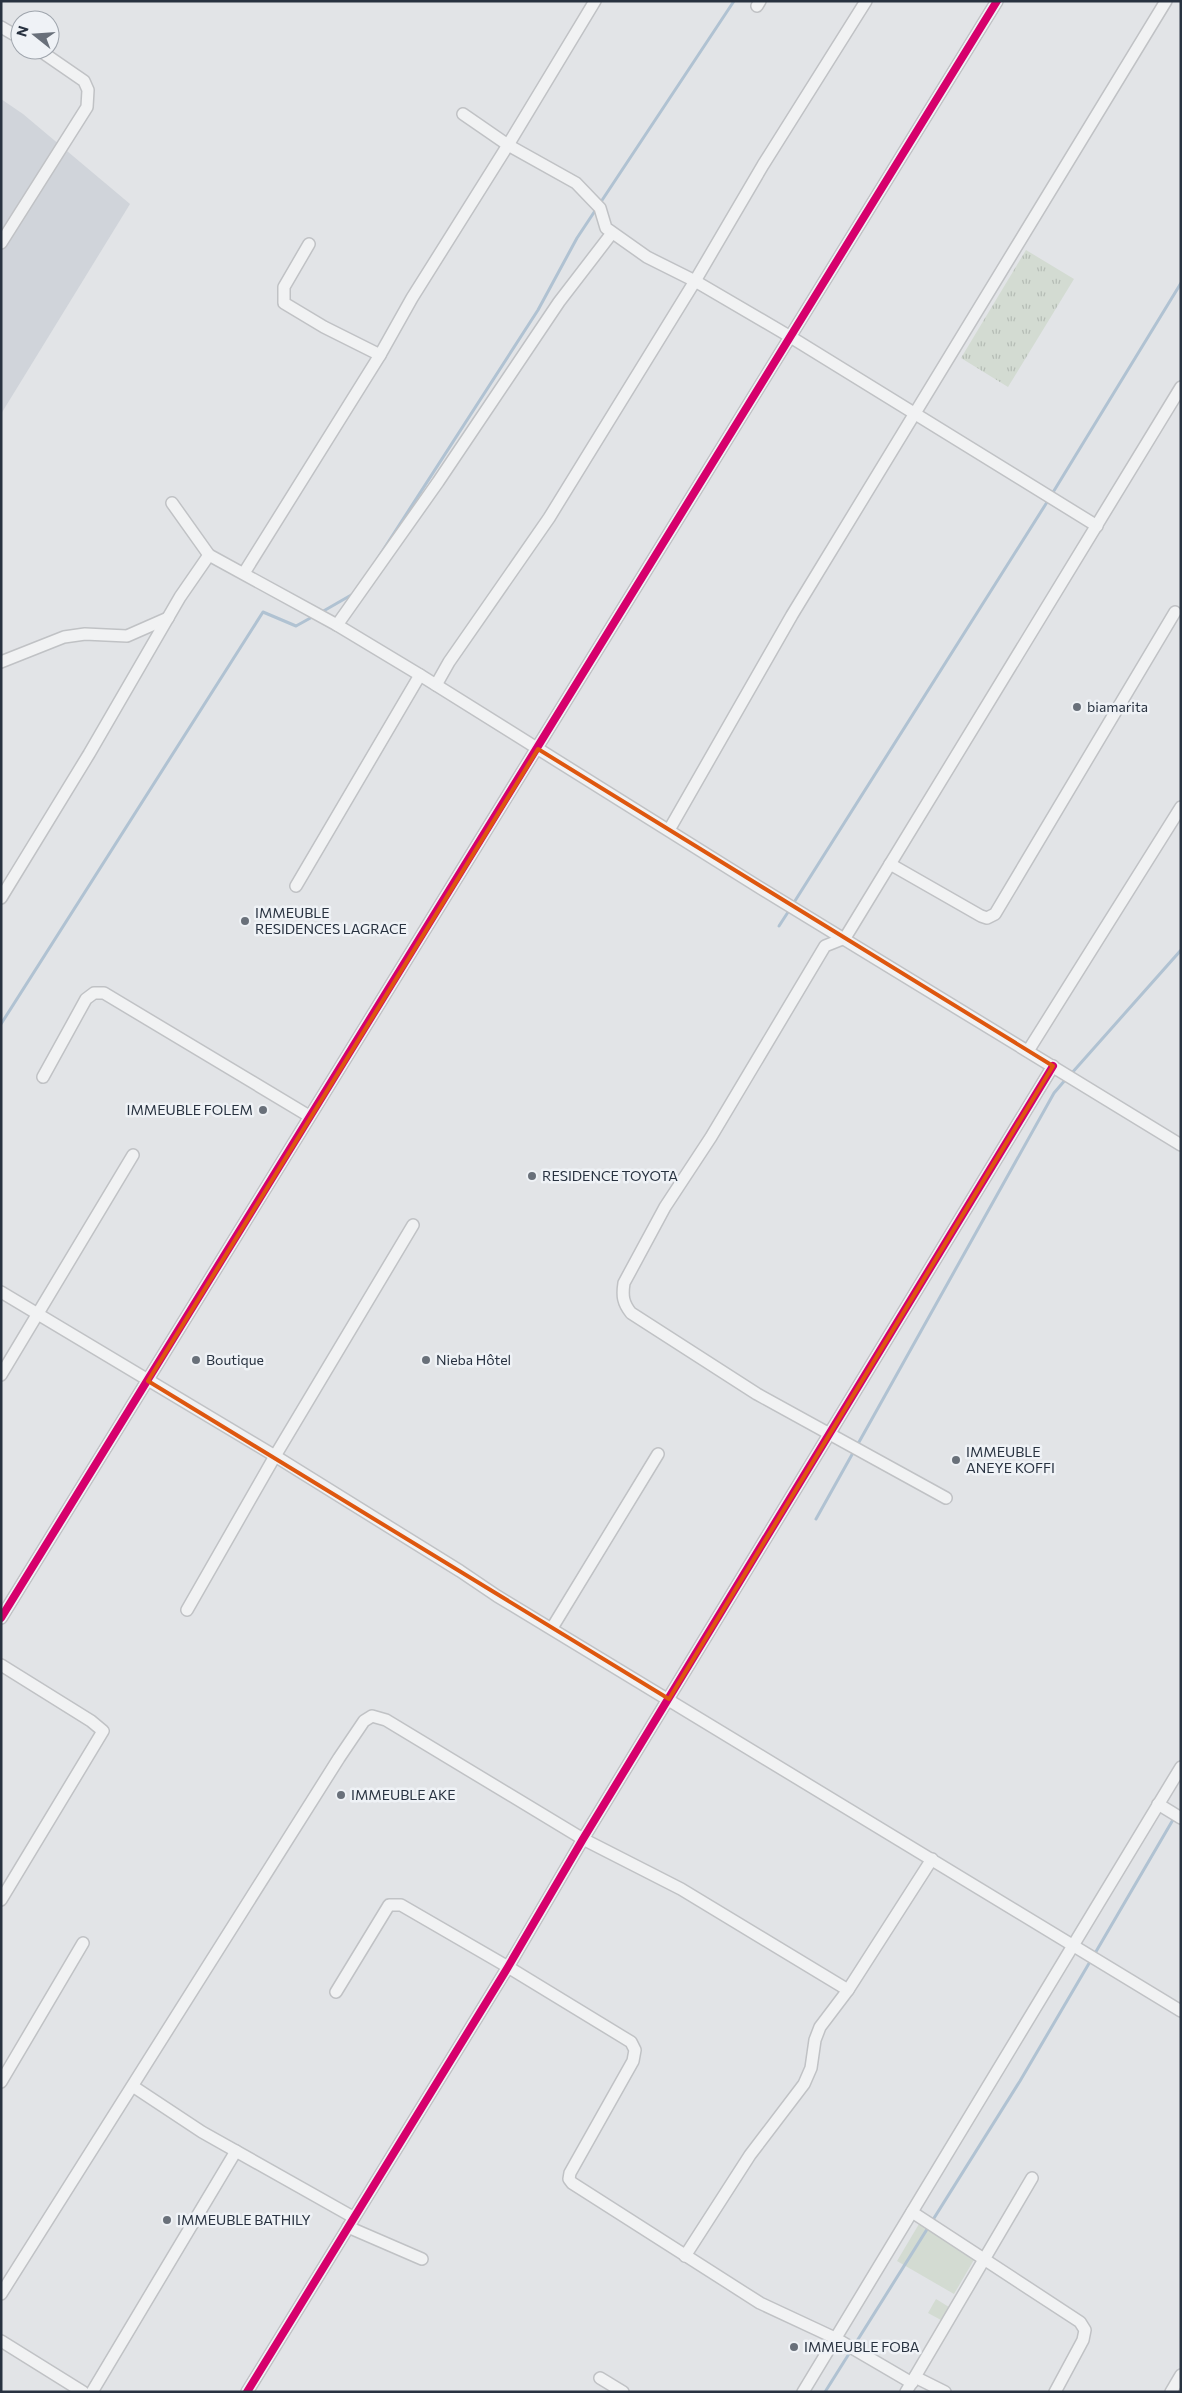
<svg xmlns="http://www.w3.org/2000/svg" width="1182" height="2393" font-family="Commissioner,sans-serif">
  <defs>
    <pattern id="grass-tufts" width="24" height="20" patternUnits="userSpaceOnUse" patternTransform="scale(1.25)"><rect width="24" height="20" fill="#d3dbd2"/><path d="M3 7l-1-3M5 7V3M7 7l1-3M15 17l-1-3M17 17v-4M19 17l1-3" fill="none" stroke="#b5bcb5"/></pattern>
  </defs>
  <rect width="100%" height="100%" fill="#e2e4e7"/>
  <polygon fill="#d0d4da" points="1,99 23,114 130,204 1,414"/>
  <polygon fill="url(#grass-tufts)" points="1026,250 1074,279 1008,387 961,358"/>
  <g fill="#d3dbd2">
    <polygon points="919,2224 975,2258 954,2294 897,2261"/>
    <polygon points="936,2299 949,2307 941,2320 928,2313"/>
  </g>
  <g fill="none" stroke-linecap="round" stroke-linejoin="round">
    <g stroke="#b0c2d2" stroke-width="3">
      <polyline points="1052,494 1181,283"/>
      <polyline points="378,558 538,310 577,238 734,1"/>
      <polyline points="320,613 353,594"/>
      <polyline points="793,904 1049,499"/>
      <polyline points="779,926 790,909"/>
      <polyline points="1,1024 263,612 296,626 314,616"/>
      <polyline points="1071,1074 1181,950"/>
      <polyline points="816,1519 1054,1093 1066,1079"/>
      <polyline points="1094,1955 1174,1818"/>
      <polyline points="825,2392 1020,2081 1091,1960"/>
    </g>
    <g stroke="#c0c2c5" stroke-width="14">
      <g id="minor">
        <polyline points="757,6 760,1"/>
        <polyline points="1,27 20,38"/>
        <polyline points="463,114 508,145 576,183 600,208 606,228 647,257 695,281 789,336 1097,526"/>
        <polyline points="1,243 87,107 88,90 84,81 39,50"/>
        <polyline points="309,244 284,287 284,303 324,327 380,355"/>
        <polyline points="172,503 209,555 337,625 420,675 762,889 1181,1145"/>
        <polyline points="244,573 380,355 412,298 508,145 595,1"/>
        <polyline points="337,625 438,482 559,302 612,233"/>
        <polyline points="1,662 64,637 85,634 127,636 168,618"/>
        <polyline points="436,685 449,662 549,518 695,281 763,165 866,1"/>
        <polyline points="669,830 792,615 1166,1"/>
        <polyline points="890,864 981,916 987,918 995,914 1175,612"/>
        <polyline points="296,886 420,675"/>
        <polyline points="1,898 89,754 180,597 209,555"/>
        <polyline points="1028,1051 1181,807"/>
        <polyline points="43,1077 86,999 94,993 104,993 309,1116"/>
        <polyline points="1,1292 275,1456 460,1571 497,1596 1181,2011"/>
        <polyline points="1,1375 133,1155"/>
        <path d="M946,1498L757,1394L631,1313C623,1303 622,1296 624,1283L665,1207L711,1137L825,946L845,938L1181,387"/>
        <polyline points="187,1610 275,1456 413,1225"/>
        <polyline points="1,1618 997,1"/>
        <polyline points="552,1628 658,1454"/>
        <polyline points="1,1665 91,1721 103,1731 1,1900"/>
        <polyline points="1158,1804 1181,1818"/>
        <polyline points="336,1992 389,1905 401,1905 508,1967 631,2042 635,2050 633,2061 570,2173 569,2179 572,2183 760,2303 835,2338 912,2383"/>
        <polyline points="1,2082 83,1943"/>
        <polyline points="134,2087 202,2132 353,2217"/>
        <polyline points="912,2212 1080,2322 1085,2330 1083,2340 1055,2392"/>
        <polyline points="348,2227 422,2259"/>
        <polyline points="685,2256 750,2155 804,2084 811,2068 815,2040 820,2027 848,1990"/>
        <polyline points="1,2294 339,1758 364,1721 372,1716 386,1720 583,1839 681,1889 848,1990 932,1859"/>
        <polyline points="1,2341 83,2392"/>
        <polyline points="915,2377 945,2392"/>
        <polyline points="600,2378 623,2392"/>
        <polyline points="92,2392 236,2151"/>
        <polyline points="247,2392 508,1967 583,1839 1053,1066"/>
        <polyline points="803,2392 1181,1767"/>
        <polyline points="906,2392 1032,2178"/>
        <polyline points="1171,2392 1181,2375"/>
      </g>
    </g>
    <use href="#minor" stroke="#f1f2f3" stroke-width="11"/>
    <g stroke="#eff2f6" stroke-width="11">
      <g id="cycleway">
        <polyline points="1,1618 997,1"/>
        <polyline points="247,2392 508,1967 583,1839 1053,1066"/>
      </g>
    </g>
    <use href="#cycleway" stroke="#d6006c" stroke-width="8"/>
  </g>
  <path fill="none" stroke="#de570f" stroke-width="4" stroke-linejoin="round" d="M538,749L1053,1066L669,1699L148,1381Z"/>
  <g fill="#69707a" stroke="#eff2f6" stroke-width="2">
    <circle cx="1077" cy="707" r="5"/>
    <circle cx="245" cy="921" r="5"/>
    <circle cx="263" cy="1110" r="5"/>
    <circle cx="532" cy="1176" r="5"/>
    <circle cx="196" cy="1360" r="5"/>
    <circle cx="426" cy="1360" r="5"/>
    <circle cx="956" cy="1460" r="5"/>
    <circle cx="341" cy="1795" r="5"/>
    <circle cx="167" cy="2220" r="5"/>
    <circle cx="794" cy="2347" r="5"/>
  </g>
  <g text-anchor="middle" stroke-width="5" stroke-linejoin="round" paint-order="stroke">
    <g font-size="14" fill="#283240" stroke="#eff2f6" text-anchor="start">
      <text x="1087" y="712">biamarita</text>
      <text x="255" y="918">IMMEUBLE<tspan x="255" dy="16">RESIDENCES LAGRACE</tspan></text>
      <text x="253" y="1115" text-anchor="end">IMMEUBLE FOLEM</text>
      <text x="542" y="1181">RESIDENCE TOYOTA</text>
      <text x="206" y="1365">Boutique</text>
      <text x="436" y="1365">Nieba Hôtel</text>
      <text x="966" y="1457">IMMEUBLE<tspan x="966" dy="16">ANEYE KOFFI</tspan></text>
      <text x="351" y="1800">IMMEUBLE AKE</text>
      <text x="177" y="2225">IMMEUBLE BATHILY</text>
      <text x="804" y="2352">IMMEUBLE FOBA</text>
    </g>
  </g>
  <rect width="1182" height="2393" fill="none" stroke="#283240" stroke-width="5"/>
  <g transform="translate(35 35) rotate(287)"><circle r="24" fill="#eff2f6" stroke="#9fa5ad"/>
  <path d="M0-4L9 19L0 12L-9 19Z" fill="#69707a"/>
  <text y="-8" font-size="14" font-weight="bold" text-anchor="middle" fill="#283240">N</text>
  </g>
</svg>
